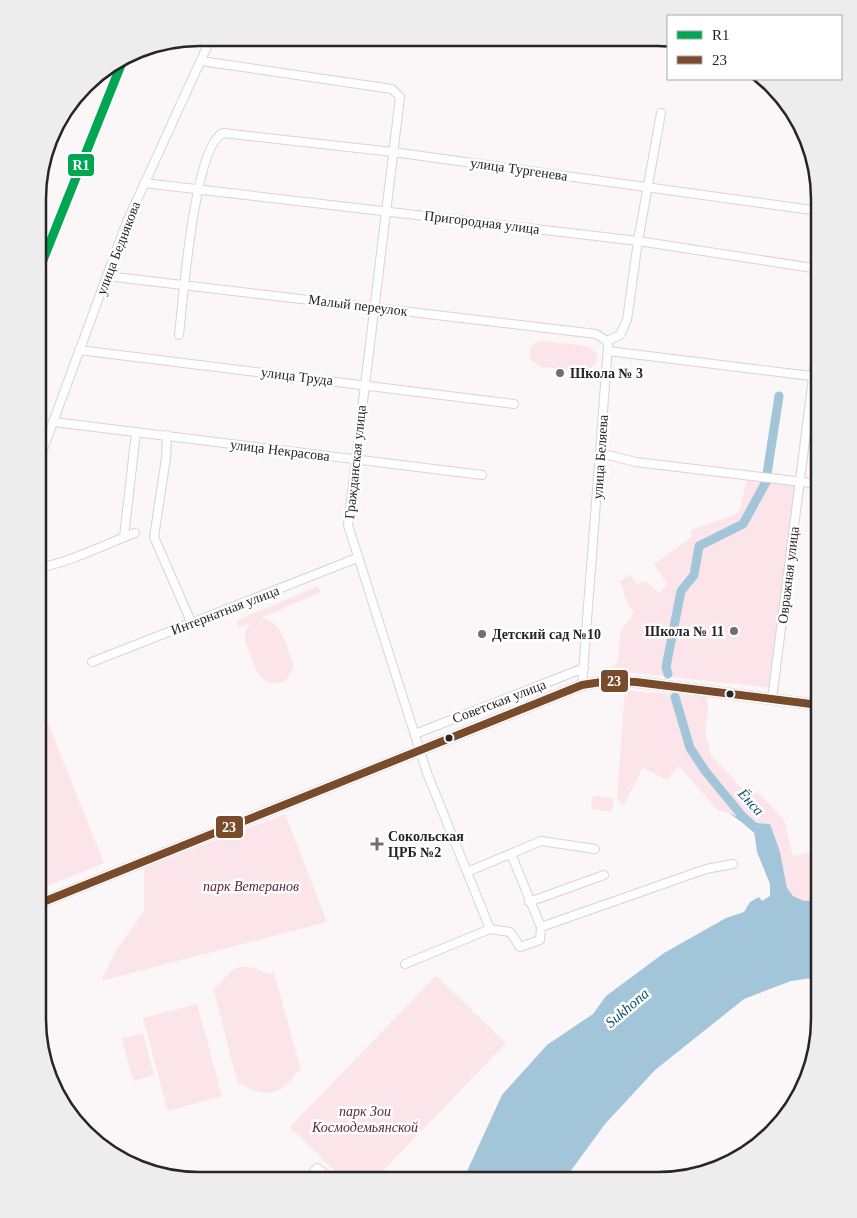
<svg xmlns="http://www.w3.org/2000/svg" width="857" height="1218" font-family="Georgia,serif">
  <rect width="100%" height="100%" fill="#fbf6f7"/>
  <g fill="#fce4eb">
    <path d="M540,341L588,346L597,354L596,364L586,371L541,367L531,360C527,351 531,344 540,341Z"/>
    <polygon points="748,476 800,482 774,688 607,670 618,662 620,632 634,613 626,600 620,581 630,575 637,584 646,581 659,593 667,584 654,564 691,538 691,530 739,513"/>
    <path d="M318,586L321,592L261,618C282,621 286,645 293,663V670L285,681C262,689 257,672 250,654C248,648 244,642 245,635C245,630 249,626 252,622L239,627L236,621Z"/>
    <polygon points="625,690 707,697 708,712 705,731 711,755 743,789 760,794 784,820 793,856 817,851 819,847 819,900 804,901 793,896 787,888 780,852 743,817 717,810 679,766 667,780 643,768 623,806 617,797"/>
    <polygon points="38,698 104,863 38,890"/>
    <polygon points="593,796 614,798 612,812 591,809"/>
    <polygon points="285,814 327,922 101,981 117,949 144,911 144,868"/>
    <path d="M239,967C254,965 265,975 274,973L301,1071C295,1073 293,1077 289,1082C276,1097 257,1095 242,1084L238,1085L213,988C221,986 226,972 239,967Z"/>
    <polygon points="436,976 506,1043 374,1180 344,1180 290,1127"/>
    <polygon points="197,1004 222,1096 168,1111 143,1018"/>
    <polygon points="143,1033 154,1075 133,1081 122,1038"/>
  </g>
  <path fill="#a2c5d9" d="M729,813C744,819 753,824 770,824L780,852L787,888L793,896L804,901L819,900V977L791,981L744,999L655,1070L605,1124L564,1180H463L502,1095L547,1045L593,1014L606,996L664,953L726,918L744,912L750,902L759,897L762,901L770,896V884L757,852L754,831Z"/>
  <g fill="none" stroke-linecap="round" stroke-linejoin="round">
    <g stroke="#a2c5d9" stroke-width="9">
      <polyline points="818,261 819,250"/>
      <polyline points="767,474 779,396"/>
      <polyline points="668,674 666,667 681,591 694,575 699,546 743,524 766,482"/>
      <polyline points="675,697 690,748 706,772 743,817 759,831"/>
    </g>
    <g stroke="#d9d3d5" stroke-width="10">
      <g id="minor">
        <polyline points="201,61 392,89 400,97 348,525 427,773 490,929"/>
        <polyline points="144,183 638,241 819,269"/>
        <polyline points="107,276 596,334 607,341"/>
        <path d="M179,335C183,301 194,146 223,133L393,152L819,211"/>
        <polyline points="79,350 514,404"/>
        <polyline points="608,351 819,377"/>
        <polyline points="54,422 482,475"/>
        <polyline points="167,435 166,458 154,537 192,624"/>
        <polyline points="600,453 636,462 819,484"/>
        <polyline points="38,463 126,224 211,38"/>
        <polyline points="124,537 136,432"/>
        <path d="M38,568C71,562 103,545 135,533"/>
        <polyline points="92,662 357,558"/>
        <polyline points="582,685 608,346 607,341 620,335 627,320 638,241 661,113"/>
        <polyline points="772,699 819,331"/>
        <polyline points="415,734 584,668"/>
        <polyline points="467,872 541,841 595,849"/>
        <polyline points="529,902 604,875"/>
        <polyline points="541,927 706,869 733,864"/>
        <polyline points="405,964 490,929 510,932 520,947 540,940 541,927 511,854"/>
        <polyline points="314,1180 314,1171 317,1168 333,1180"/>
      </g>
    </g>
    <g stroke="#d7d4d4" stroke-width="12">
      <polyline id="major" points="38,904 582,685 608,681 636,682 819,705"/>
    </g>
    <use href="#minor" stroke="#fefefe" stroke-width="8"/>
    <use href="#major" stroke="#e0e6e9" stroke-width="10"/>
    <g stroke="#fff" stroke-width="11">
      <polyline id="bus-1" points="38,904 582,685 608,681 636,682 819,705"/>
    </g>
    <use href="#bus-1" stroke="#7a4b2a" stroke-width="8"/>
    <g stroke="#fff" stroke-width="12">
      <polyline id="rail-1" points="39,270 123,60"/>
    </g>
    <use href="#rail-1" stroke="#00a651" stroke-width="9"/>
  </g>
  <g fill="#726e6e" stroke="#fff" stroke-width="2">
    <circle cx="560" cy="373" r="5"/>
    <circle cx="734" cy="631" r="5"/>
    <circle cx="482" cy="634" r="5"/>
    <path d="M374.5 836.5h5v5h5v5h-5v5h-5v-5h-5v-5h5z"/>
  </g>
  <g fill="#292425" stroke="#fff" stroke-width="2">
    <circle cx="730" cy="694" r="4.5"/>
    <circle cx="449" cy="738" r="4.5"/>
  </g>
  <g text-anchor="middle" stroke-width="5" stroke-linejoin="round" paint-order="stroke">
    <g font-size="14" fill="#292425" stroke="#fff">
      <text transform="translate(519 169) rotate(8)" y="5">улица Тургенева</text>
      <text transform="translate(482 222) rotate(7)" y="5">Пригородная улица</text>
      <text transform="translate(118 248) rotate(-69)" y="5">улица Беднякова</text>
      <text transform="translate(358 305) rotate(7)" y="5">Малый переулок</text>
      <text transform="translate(297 376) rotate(7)" y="5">улица Труда</text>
      <text transform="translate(280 450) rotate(7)" y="5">улица Некрасова</text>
      <text transform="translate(600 457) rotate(-86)" y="5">улица Беляева</text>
      <text transform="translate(355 462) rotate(-84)" y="5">Гражданская улица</text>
      <text transform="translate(788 575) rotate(-83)" y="5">Овражная улица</text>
      <text transform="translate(225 610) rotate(-21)" y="5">Интернатная улица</text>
      <text transform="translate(499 701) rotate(-21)" y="5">Советская улица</text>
    </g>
    <g font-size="14" font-weight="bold" fill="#292425" stroke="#fff" text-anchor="start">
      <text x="570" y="378">Школа № 3</text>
      <text x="724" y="636" text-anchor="end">Школа № 11</text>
      <text x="492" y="639">Детский сад №10</text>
      <text x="388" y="841">Сокольская<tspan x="388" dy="16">ЦРБ №2</tspan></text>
    </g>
    <g font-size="14" font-style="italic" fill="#5e1e39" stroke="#fff">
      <text x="251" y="891">парк Ветеранов</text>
      <text x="365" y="1116">парк Зои<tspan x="365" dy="16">Космодемьянской</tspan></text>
    </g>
    <g font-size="15" font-style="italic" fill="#0e516e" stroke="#fff">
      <text transform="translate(751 802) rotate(47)" y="5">Ёнса</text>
      <text transform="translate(627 1008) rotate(-40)" y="5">Sukhona</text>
    </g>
  </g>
  <path d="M0 0H857V1218H0ZM199 46H658A153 153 0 0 1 811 199V1019A153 153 0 0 1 658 1172H199A153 153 0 0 1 46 1019V199A153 153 0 0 1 199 46Z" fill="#eeedee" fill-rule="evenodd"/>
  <path fill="none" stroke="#292425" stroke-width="2.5" d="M199 46H658A153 153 0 0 1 811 199V1019A153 153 0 0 1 658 1172H199A153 153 0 0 1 46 1019V199A153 153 0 0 1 199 46Z"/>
  <g stroke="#fff" stroke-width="2">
    <rect x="67" y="153" width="28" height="24" rx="5" fill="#00a651"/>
    <rect x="600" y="669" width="29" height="24" rx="5" fill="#7a4b2a"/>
    <rect x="215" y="815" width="29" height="24" rx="5" fill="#7a4b2a"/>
  </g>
  <g font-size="14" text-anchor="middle" font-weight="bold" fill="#fff">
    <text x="81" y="170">R1</text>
    <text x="614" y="686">23</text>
    <text x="229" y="832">23</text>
  </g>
  <rect x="667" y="15" width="175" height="65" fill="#ffffff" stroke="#a9a7a8"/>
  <rect x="677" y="31" width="25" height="8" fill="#00a651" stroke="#a9a7a8"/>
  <text x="712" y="40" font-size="15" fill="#292425">R1</text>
  <rect x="677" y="56" width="25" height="8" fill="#7a4b2a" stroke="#a9a7a8"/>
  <text x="712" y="65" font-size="15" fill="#292425">23</text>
</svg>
